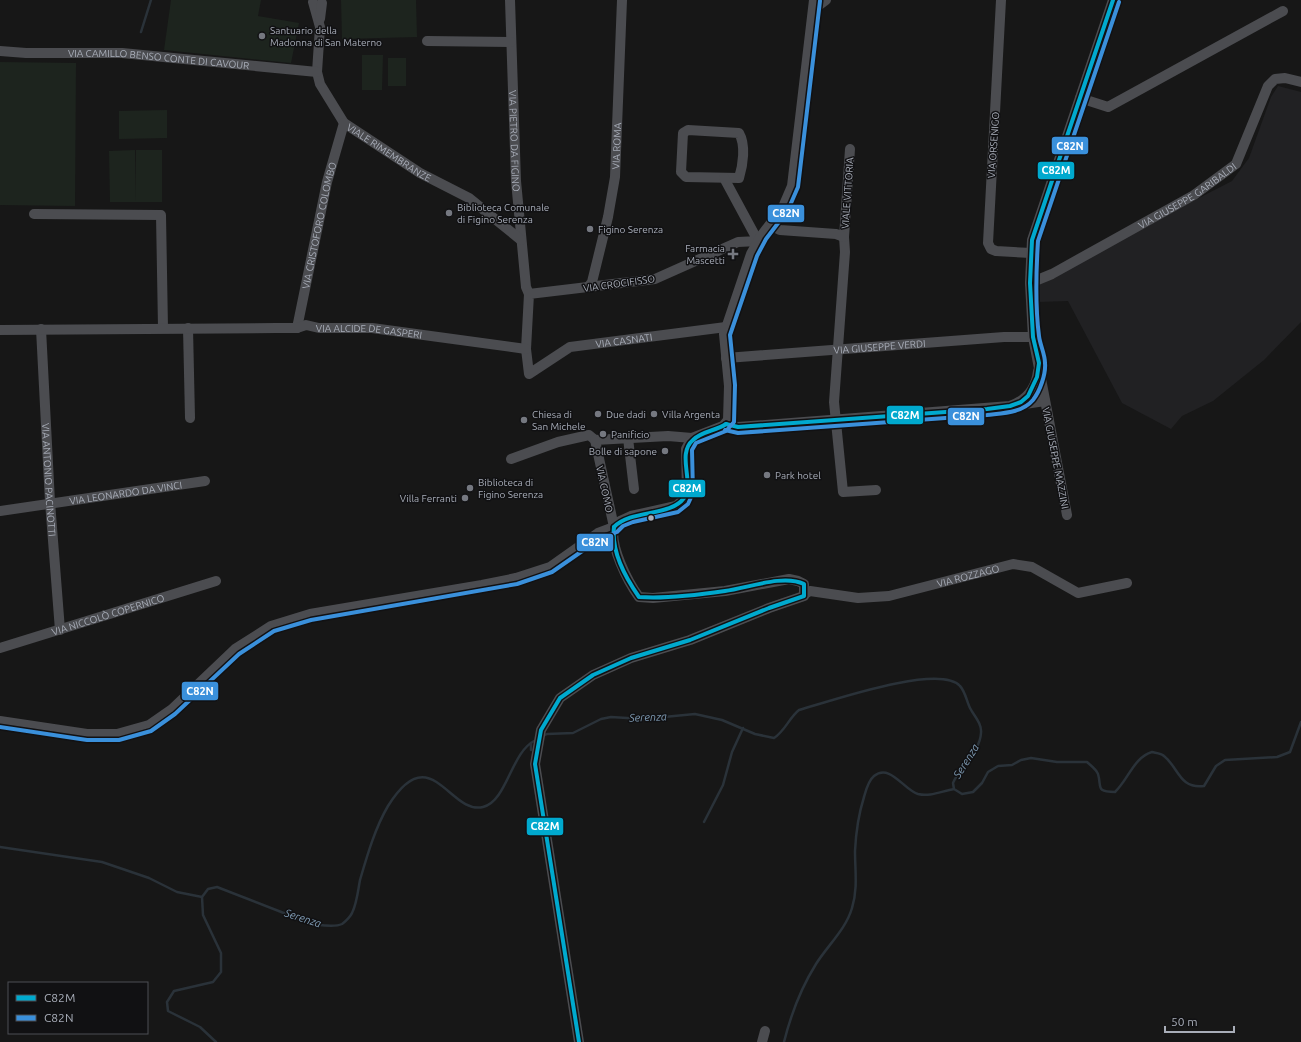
<svg xmlns="http://www.w3.org/2000/svg" width="1301" height="1042" font-family="Ubuntu,sans-serif">
  <rect width="100%" height="100%" fill="#171717"/>
  <polygon fill="#212123" points="1278,86 1301,92 1301,322 1264,360 1213,401 1182,416 1171,429 1122,403 1068,301 1038,302 1038,281 1232,181 1249,158 1271,97"/>
  <g fill="#1d241e">
    <polygon points="171,0 261,0 258,16 299,23 291,63 164,50"/>
    <polygon points="341,0 416,0 417,37 342,39"/>
    <polygon points="362,55 383,55 382,90 362,90"/>
    <rect x="388" y="58" width="18" height="28"/>
    <polygon points="0,62 76,63 75,206 0,205"/>
    <polygon points="167,110 167,138 119,139 119,111"/>
    <polygon points="135,150 136,202 110,202 109,151"/>
    <rect x="136" y="150" width="26" height="52"/>
  </g>
  <g fill="none" stroke-linecap="round" stroke-linejoin="round">
    <g stroke="#2a3239" stroke-width="2.5">
      <polyline points="141,32 151,0"/>
      <path d="M543,736L547,734L573,733L601,719L611,717L643,719L695,714L722,720L755,734L774,738C785,731 789,718 799,710C828,702 939,663 960,686C965,691 967,702 970,708C974,716 982,723 981,733C980,752 960,766 953,783L954,789L962,794L973,792L982,783L988,772L998,766L1012,765L1021,760L1031,758L1057,762H1087C1090,765 1096,769 1098,774C1102,787 1095,792 1115,792C1128,780 1134,757 1152,752C1156,753 1161,753 1164,756C1179,768 1179,789 1204,786L1216,766L1225,760L1277,757L1290,752L1301,722"/>
      <polyline points="531,750 531,743"/>
      <polyline points="704,822 723,785 732,752 743,728"/>
      <polyline points="0,847 102,862 149,878 177,892 202,897"/>
      <path d="M216,1042L200,1027L168,1011L167,1002L174,991L213,982L221,972V953L203,915L202,897L208,889L217,887L312,924C321,925 334,928 342,924C345,922 351,916 352,913C357,903 358,890 360,880C367,856 375,828 388,806C431,737 449,815 483,807C507,801 511,753 534,741"/>
      <path d="M784,1042C791,1014 801,988 816,964C828,945 846,929 852,908C858,889 855,870 855,851C856,831 858,816 864,797C866,790 868,781 874,776C890,763 904,790 918,794C930,797 942,791 954,789"/>
    </g>
    <g stroke="#4b4c50" stroke-width="10">
      <path id="s1" d="M510,0L516,181L526,287L529,294"/>
      <polyline points="1001,0 988,243 991,249 996,251 1031,253"/>
      <path id="s2" d="M313,2L320,27L317,72L320,84L344,123L420,173L469,198L521,240"/>
      <polyline points="814,9 826,0"/>
      <polyline points="320,19 322,3"/>
      <polyline points="427,41 511,42"/>
      <path id="s3" d="M0,51L26,53H122L317,72"/>
      <polyline points="1080,98 1108,107 1283,11"/>
      <path d="M688,130L739,133C746,145 743,165 739,178L686,177L681,172L683,133Z"/>
      <polyline points="850,149 844,237 845,252 834,402 843,492 876,490"/>
      <path id="s4" d="M724,178L758,241L738,242L655,279L529,294L526,349L529,374L570,347L726,327"/>
      <polyline points="34,214 161,215 163,328"/>
      <polyline points="770,225 780,230 836,234 844,237"/>
      <path id="s5" d="M1030,283L1052,274L1194,195L1236,164L1268,86L1275,79L1285,78L1301,82"/>
      <path id="s6" d="M588,287L592,282L608,217L615,177L622,0"/>
      <polyline points="188,328 190,418"/>
      <path id="s7" d="M297,328L327,182L344,123"/>
      <path id="s8" d="M41,329L50,502L60,630"/>
      <path id="s9" d="M0,330L276,328H297L306,325L319,328H372L526,349"/>
      <path id="s10" d="M726,358L1004,337H1033"/>
      <polyline points="1018,405 1045,401"/>
      <path d="M726,424L738,427L1010,406C1027,400 1036,389 1038,371"/>
      <polyline points="628,438 634,489"/>
      <polyline points="511,459 558,442 589,435 595,440 668,436 692,438"/>
      <path id="s11" d="M0,511L205,481"/>
      <polyline points="1067,515 1033,337 1030,283 1032,240 1113,0"/>
      <path id="s12" d="M805,594L810,591L858,598L889,596L1013,564L1032,567L1078,593L1127,583"/>
      <path id="s13" d="M0,648L216,581"/>
      <polyline points="0,721 87,734 117,734 149,725 172,709 235,649 271,626 310,614 482,585 516,578 550,567 598,533 614,527 620,521 631,516 676,506 684,499 687,492 686,449 692,438 723,426 728,420 729,386 724,334 751,254 761,236 783,207 792,186 814,0"/>
      <path d="M579,1042L535,764L541,730L560,698L593,675L631,658L690,640L769,608L804,596V584L798,581L789,579L725,591L653,598L639,597C628,582 609,545 614,527L595,440"/>
      <polyline points="762,1042 765,1031"/>
    </g>
    <g stroke="#111113" stroke-width="7">
      <g id="bus-1">
        <polyline points="726,424 738,427 987,409 1010,406 1021,402 1028,396 1037,377 1039,363 1033,337 1030,283 1032,240 1113,0"/>
        <path d="M614,527C632,509 670,517 684,498C695,483 676,454 693,440C702,431 716,431 726,424"/>
        <path d="M579,1042L535,764L541,730L560,698L593,675L631,658L690,640L769,608L804,596V584C783,574 748,588 725,591C698,595 667,599 639,597C625,577 611,552 614,527"/>
      </g>
    </g>
    <g stroke="#111113" stroke-width="7">
      <g id="bus-2">
        <path d="M725,430L738,433L987,415C1003,413 1022,413 1033,400C1040,391 1046,374 1045,363C1045,354 1040,345 1039,336C1035,305 1036,272 1038,241L1119,2"/>
        <polyline points="0,727 87,740 119,740 151,731 175,714 239,654 274,631 311,620 517,584 552,572 601,538 617,532 623,526 633,522 678,512 688,504 693,493 692,450 696,443 726,431 734,422 735,385 730,335 757,256 766,239 788,210 798,187 820,1"/>
      </g>
    </g>
    <use href="#bus-1" stroke="#00a9ce" stroke-width="4"/>
    <use href="#bus-2" stroke="#3a90db" stroke-width="4"/>
  </g>
  <g fill="#757880" stroke="#111113" stroke-width="1.5">
    <circle cx="262" cy="36" r="4"/>
    <circle cx="449" cy="213" r="4"/>
    <circle cx="590" cy="229" r="4"/>
    <path d="M731 248h4v4h4v4h-4v4h-4v-4h-4v-4h4z"/>
    <circle cx="598" cy="414" r="4"/>
    <circle cx="654" cy="414" r="4"/>
    <circle cx="524" cy="420" r="4"/>
    <circle cx="603" cy="434" r="4"/>
    <circle cx="665" cy="451" r="4"/>
    <circle cx="767" cy="475" r="4"/>
    <circle cx="470" cy="488" r="4"/>
    <circle cx="465" cy="498" r="4"/>
  </g>
  <circle fill="#a8adb8" stroke="#111113" stroke-width="1.5" cx="651" cy="518" r="3.5"/>
  <g text-anchor="middle" stroke-width="3" stroke-linejoin="round" paint-order="stroke">
    <g font-size="10" fill="#a8adb8" stroke="#111113" text-anchor="start">
      <text x="270" y="34">Santuario della<tspan x="270" dy="12">Madonna di San Materno</tspan></text>
      <text x="457" y="211">Biblioteca Comunale<tspan x="457" dy="12">di Figino Serenza</tspan></text>
      <text x="598" y="233">Figino Serenza</text>
      <text x="725" y="252" text-anchor="end">Farmacia<tspan x="725" dy="12">Mascetti</tspan></text>
      <text x="532" y="418">Chiesa di<tspan x="532" dy="12">San Michele</tspan></text>
      <text x="606" y="418">Due dadi</text>
      <text x="662" y="418">Villa Argenta</text>
      <text x="611" y="438">Panificio</text>
      <text x="657" y="455" text-anchor="end">Bolle di sapone</text>
      <text x="775" y="479">Park hotel</text>
      <text x="478" y="486">Biblioteca di<tspan x="478" dy="12">Figino Serenza</tspan></text>
      <text x="457" y="502" text-anchor="end">Villa Ferranti</text>
    </g>
    <g font-size="10" fill="#a8adb8" stroke="#111113">
      <text dy="4" stroke="none"><textPath href="#s3" startOffset="159">VIA CAMILLO BENSO CONTE DI CAVOUR</textPath></text>
      <text dy="4" stroke="none"><textPath href="#s1" startOffset="141">VIA PIETRO DA FIGINO</textPath></text>
      <text transform="translate(993 145) rotate(-86)" y="4">VIA ORSENIGO</text>
      <text dy="4" stroke="none"><textPath href="#s6" startOffset="145">VIA ROMA</textPath></text>
      <text dy="4" stroke="none"><textPath href="#s2" startOffset="183">VIALE RIMEMBRANZE</textPath></text>
      <text transform="translate(847 193) rotate(-86)" y="4">VIALE VITTORIA</text>
      <text dy="4" stroke="none"><textPath href="#s5" startOffset="180">VIA GIUSEPPE GARIBALDI</textPath></text>
      <text dy="4" stroke="none"><textPath href="#s7" startOffset="105">VIA CRISTOFORO COLOMBO</textPath></text>
      <text transform="translate(619 283) rotate(-8)" y="4">VIA CROCIFISSO</text>
      <text dy="4" stroke="none"><textPath href="#s9" startOffset="370">VIA ALCIDE DE GASPERI</textPath></text>
      <text dy="4" stroke="none"><textPath href="#s4" startOffset="493">VIA CASNATI</textPath></text>
      <text dy="4" stroke="none"><textPath href="#s10" startOffset="154">VIA GIUSEPPE VERDI</textPath></text>
      <text transform="translate(1056 458) rotate(79)" y="4">VIA GIUSEPPE MAZZINI</text>
      <text dy="4" stroke="none"><textPath href="#s8" startOffset="151">VIA ANTONIO PACINOTTI</textPath></text>
      <text transform="translate(605 489) rotate(78)" y="4">VIA COMO</text>
      <text dy="4" stroke="none"><textPath href="#s11" startOffset="127">VIA LEONARDO DA VINCI</textPath></text>
      <text dy="4" stroke="none"><textPath href="#s12" startOffset="167">VIA ROZZAGO</textPath></text>
      <text dy="4" stroke="none"><textPath href="#s13" startOffset="113">VIA NICCOLÒ COPERNICO</textPath></text>
    </g>
    <g font-size="11" font-style="italic" fill="#7f9bb3" stroke="#111113">
      <text transform="translate(648 717) rotate(-2)" y="4">Serenza</text>
      <text transform="translate(966 761) rotate(-58)" y="4">Serenza</text>
      <text transform="translate(303 918) rotate(18)" y="4">Serenza</text>
    </g>
  </g>
  <g stroke="#111113" stroke-width="1.5">
    <rect x="1051" y="136" width="38" height="19" rx="4" fill="#3a90db"/>
    <rect x="1037" y="161" width="38" height="19" rx="4" fill="#00a9ce"/>
    <rect x="767" y="204" width="38" height="19" rx="4" fill="#3a90db"/>
    <rect x="886" y="405" width="38" height="20" rx="4" fill="#00a9ce"/>
    <rect x="947" y="407" width="38" height="19" rx="4" fill="#3a90db"/>
    <rect x="668" y="479" width="38" height="19" rx="4" fill="#00a9ce"/>
    <rect x="576" y="533" width="38" height="19" rx="4" fill="#3a90db"/>
    <rect x="181" y="681" width="38" height="20" rx="4" fill="#3a90db"/>
    <rect x="526" y="817" width="38" height="19" rx="4" fill="#00a9ce"/>
  </g>
  <g font-size="11" text-anchor="middle" font-weight="bold" fill="#fff">
    <text x="1070" y="150">C82N</text>
    <text x="1056" y="174">C82M</text>
    <text x="786" y="217">C82N</text>
    <text x="905" y="419">C82M</text>
    <text x="966" y="420">C82N</text>
    <text x="687" y="492">C82M</text>
    <text x="595" y="546">C82N</text>
    <text x="200" y="695">C82N</text>
    <text x="545" y="830">C82M</text>
  </g>
  <rect x="8" y="982" width="140" height="52" fill="#111113" stroke="#4d4f55"/>
  <rect x="16" y="995" width="20" height="6" fill="#00a9ce" stroke="#4d4f55"/>
  <text x="44" y="1002" font-size="12" fill="#a8adb8">C82M</text>
  <rect x="16" y="1015" width="20" height="6" fill="#3a90db" stroke="#4d4f55"/>
  <text x="44" y="1022" font-size="12" fill="#a8adb8">C82N</text>
  <path d="M1165 1026v6h69v-6" fill="none" stroke="#a8adb8" stroke-width="2"/>
  <text x="1171" y="1026" font-size="12" fill="#a8adb8" stroke="#111113" stroke-width="3" paint-order="stroke">50 m</text>
</svg>
